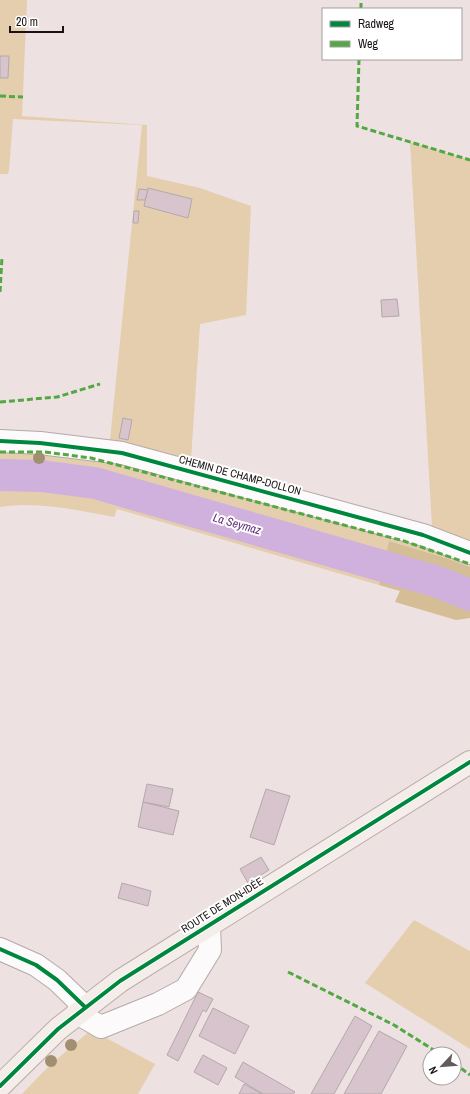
<svg xmlns="http://www.w3.org/2000/svg" width="470" height="1094" font-family="'Archivo Narrow',sans-serif">
  <rect width="100%" height="100%" fill="#ede1e1"/>
  <g fill="#e4cead">
    <polygon points="0,0 27,0 22,116 147,125 147,176 200,188 251,206 246,315 200,324 191,459 110,440 142,125 13,119 9,170 8,174 0,174"/>
    <polygon points="410,142 470,160 470,541 432,527"/>
    <path d="M0,450L106,458L397,535L470,560V567L446,558L389,541L379,585L117,509L114,517C76,510 39,501 0,507Z"/>
    <polygon points="414,920 470,951 470,1049 365,983"/>
    <polygon points="91,1030 155,1064 138,1094 22,1094 50,1065"/>
  </g>
  <polygon fill="#d5bd96" points="389,541 446,558 470,567 470,618 456,620 395,602 400,591 379,585"/>
  <g fill="none" stroke-linecap="round" stroke-linejoin="round">
    <polyline stroke="#d0b1dd" stroke-width="32" points="0,475 41,476 95,483 438,582 470,595"/>
  </g>
  <g fill="#d7c4cc" stroke="#b2a9ab">
    <polygon points="0,56 9,56 8,78 0,78"/>
    <polygon points="148,188 192,199 188,218 144,206"/>
    <polygon points="139,189 148,190 145,200 137,200"/>
    <polygon points="134,211 139,211 138,223 133,223"/>
    <polygon points="397,299 399,316 382,317 381,300"/>
    <polygon points="123,418 132,420 128,440 119,438"/>
    <polygon points="147,784 173,789 169,807 143,802"/>
    <polygon points="266,789 290,796 274,845 250,837"/>
    <polygon points="143,802 179,811 173,835 138,827"/>
    <polygon points="261,857 269,870 248,883 240,869"/>
    <polygon points="122,883 151,891 148,906 118,898"/>
    <polygon points="198,992 213,999 206,1012 203,1010 178,1061 167,1055"/>
    <polygon points="213,1008 249,1026 235,1054 199,1036"/>
    <polygon points="355,1016 372,1026 334,1094 311,1094"/>
    <polygon points="379,1031 407,1046 381,1094 344,1094"/>
    <polygon points="203,1055 227,1068 218,1085 194,1072"/>
    <polygon points="243,1062 295,1092 293,1094 263,1094 235,1077"/>
    <polygon points="244,1084 262,1094 239,1094"/>
  </g>
  <g fill="none" stroke-linecap="round" stroke-linejoin="round">
    <g stroke="#b3aaaa" stroke-width="24">
      <g id="minor">
        <polyline points="0,441 40,443 122,453 423,535 470,553"/>
        <polyline points="0,949 36,965 57,980 85,1007"/>
        <polyline points="77,1013 101,1027 158,1004 186,989 210,950 209,925"/>
      </g>
    </g>
    <g stroke="#baada9" stroke-width="24">
      <polyline id="major" points="0,1086 58,1029 120,981 470,762"/>
    </g>
    <use href="#minor" stroke="#fcfafa" stroke-width="22"/>
    <use href="#major" stroke="#f4edea" stroke-width="22"/>
    <g stroke="#52a842" stroke-width="3" stroke-dasharray="6 3" stroke-linecap="butt">
      <polyline points="361,9 361,0"/>
      <polyline points="359,59 357,126 470,160"/>
      <polyline points="0,96 23,97"/>
      <polyline points="0,292 2,257"/>
      <polyline points="0,402 57,397 100,384"/>
      <polyline points="0,452 45,452 91,458 404,541 470,564"/>
      <polyline points="288,972 394,1025 440,1054"/>
      <polyline points="454,1063 470,1075"/>
    </g>
    <g stroke="#fff" stroke-width="6">
      <g id="cycleway">
        <polyline points="0,441 40,443 122,453 423,535 470,553"/>
        <polyline points="0,949 36,965 57,980 85,1007"/>
        <polyline points="0,1086 58,1029 120,981 470,762"/>
      </g>
    </g>
    <use href="#cycleway" stroke="#00873e" stroke-width="4"/>
  </g>
  <g fill="#a18f71">
    <circle cx="39" cy="458" r="6"/>
    <circle cx="71" cy="1045" r="6"/>
    <circle cx="51" cy="1061" r="6"/>
  </g>
  <g text-anchor="middle" stroke-width="4" stroke-linejoin="round" paint-order="stroke">
    <g font-size="11" fill="#1a1212" stroke="#fff">
      <text transform="translate(240 475) rotate(15)" y="4">CHEMIN DE CHAMP-DOLLON</text>
      <text transform="translate(222 905) rotate(-32)" y="4">ROUTE DE MON-IDÉE</text>
    </g>
    <g font-size="12" font-style="italic" fill="#602f79" stroke="#fff">
      <text transform="translate(237 524) rotate(16)" y="4">La Seymaz</text>
    </g>
  </g>
  <rect x="322" y="8" width="140" height="52" fill="#ffffff" stroke="#a3a0a0"/>
  <rect x="330" y="21" width="20" height="6" fill="#00873e" stroke="#a3a0a0"/>
  <text x="358" y="28" font-size="12" fill="#1a1212">Radweg</text>
  <rect x="330" y="41" width="20" height="6" fill="#52a842" stroke="#a3a0a0"/>
  <text x="358" y="48" font-size="12" fill="#1a1212">Weg</text>
  <g transform="translate(442 1066) rotate(244)"><circle r="19" fill="#ffffff" stroke="#a3a0a0"/>
  <path d="M0-3L7 15L0 10L-7 15Z" fill="#645a5a"/>
  <text y="-6" font-size="11" font-weight="bold" text-anchor="middle" fill="#1a1212">N</text>
  </g>
  <path d="M10 26v6h53v-6" fill="none" stroke="#1a1212" stroke-width="2"/>
  <text x="16" y="26" font-size="12" fill="#1a1212" stroke="#ffffff" stroke-width="3" paint-order="stroke">20 m</text>
</svg>
